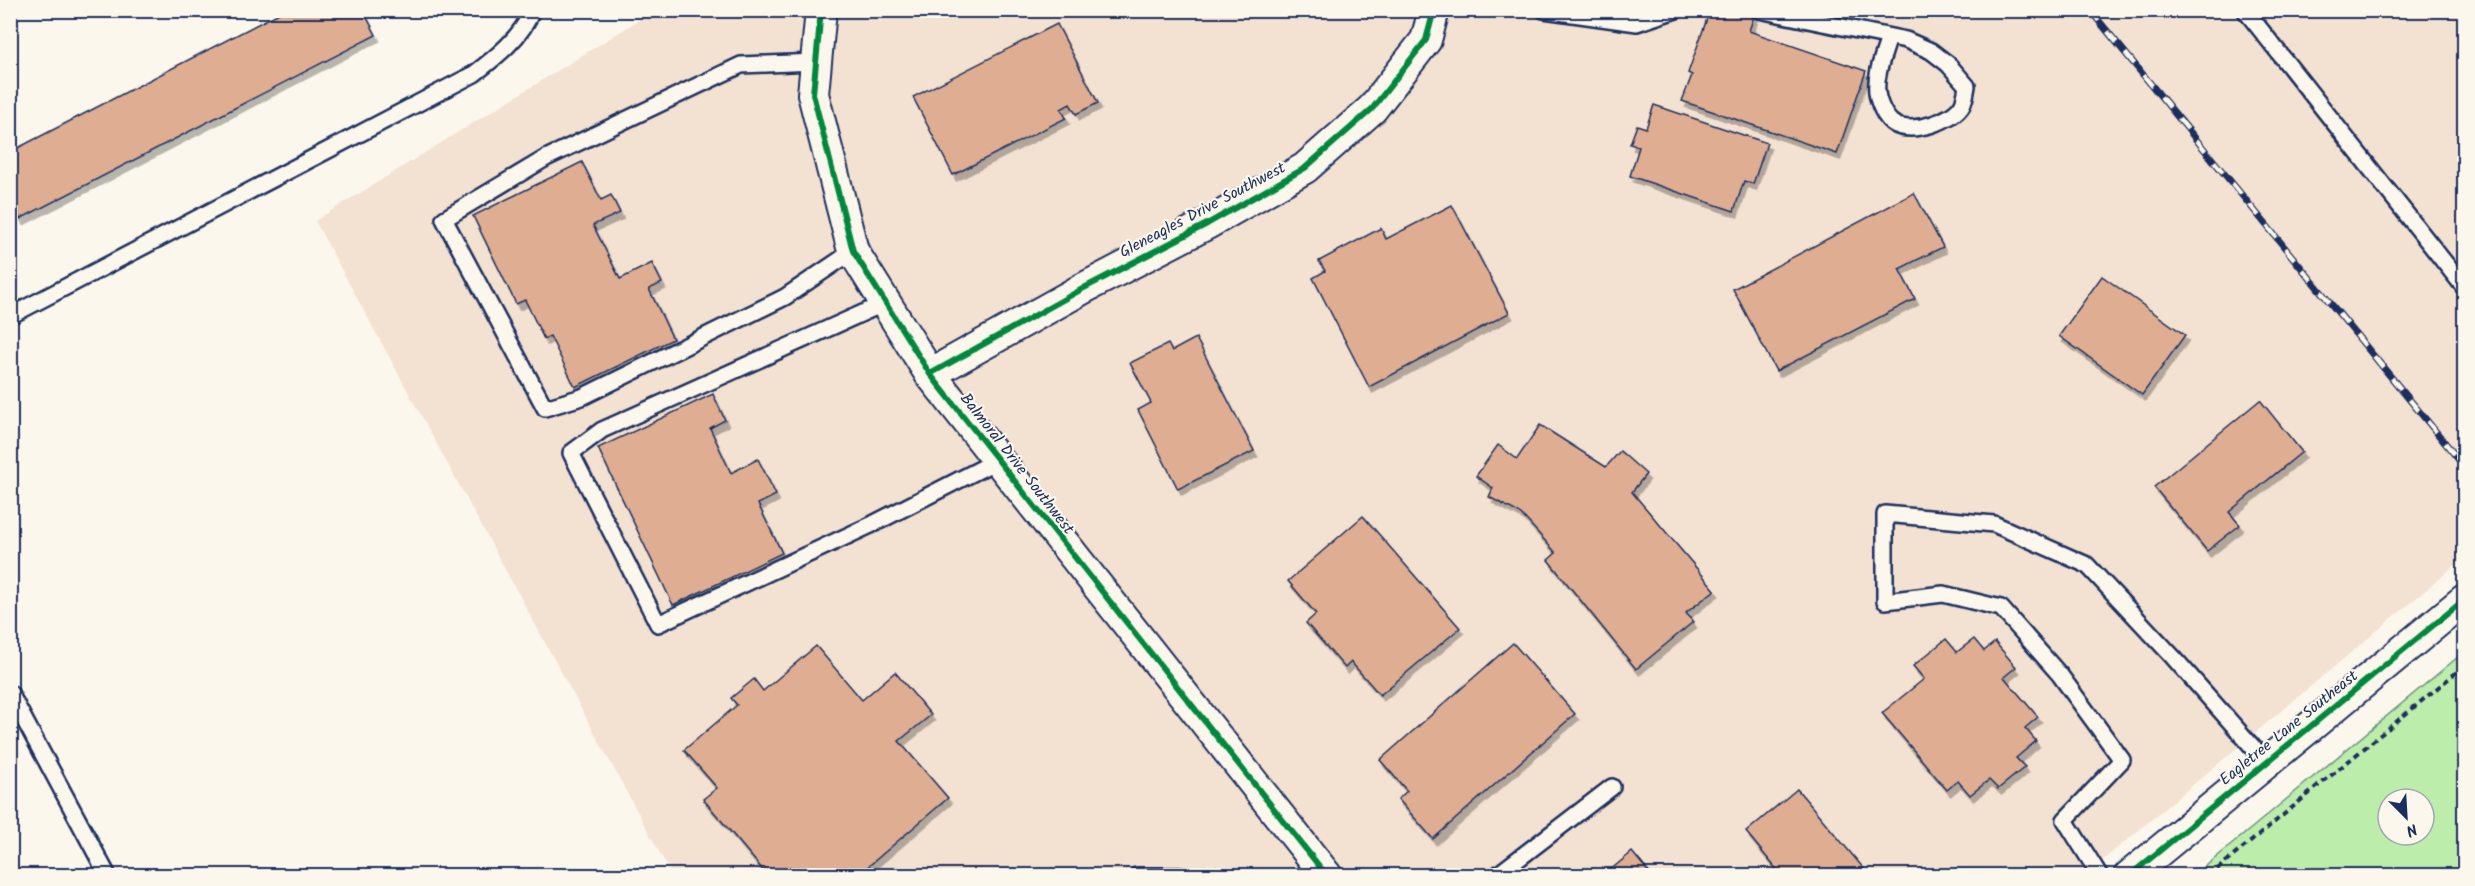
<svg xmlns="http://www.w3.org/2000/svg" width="2475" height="886" font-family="Kalam,sans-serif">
  <defs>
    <filter id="shadow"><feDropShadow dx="3.5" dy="6" stdDeviation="0" flood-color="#0004"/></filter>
  </defs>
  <rect width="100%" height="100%" fill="#fbf7ec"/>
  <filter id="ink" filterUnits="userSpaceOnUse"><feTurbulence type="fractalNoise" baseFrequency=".0167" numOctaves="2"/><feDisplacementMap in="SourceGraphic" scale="12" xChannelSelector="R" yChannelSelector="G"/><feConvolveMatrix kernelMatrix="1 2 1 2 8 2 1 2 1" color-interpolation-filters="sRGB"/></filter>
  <g filter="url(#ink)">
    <polygon fill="#f3e1d1" points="646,11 2464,11 2464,558 2085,875 672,875 315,221 649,14"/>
    <path fill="#bdedab" stroke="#6c8e84" stroke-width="1.5" fill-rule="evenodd" d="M2464,652V875H2195ZM2388,799H2424V835H2388Z"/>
    <g fill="#dfad92" stroke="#1b2f5e" stroke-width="1.5" filter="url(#shadow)">
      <polygon points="285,10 363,10 376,35 20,219 10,200 10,152"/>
      <polygon points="1710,10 1756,10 1749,31 1866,71 1837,154 1682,101 1692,75 1688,73"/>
      <polygon points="1057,24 1098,103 1076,114 1070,104 1061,109 1066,118 953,175 913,97"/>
      <polygon points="1654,105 1767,143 1753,184 1744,181 1734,211 1630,176 1639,147 1630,144 1637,125 1646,128"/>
      <polygon points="582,162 601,200 611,195 620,213 593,225 620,279 652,263 662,283 649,289 673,339 575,387 550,336 544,339 525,300 516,304 473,216"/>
      <polygon points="1914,193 1943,247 1899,269 1915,299 1776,371 1733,289"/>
      <polygon points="1452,205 1509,313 1369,387 1313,278 1325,271 1319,261 1381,228 1386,239"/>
      <polygon points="2102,276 2185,335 2142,395 2059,336"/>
      <polygon points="1196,338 1254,451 1178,489 1138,410 1151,403 1130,363 1168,344 1172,351"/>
      <polygon points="713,394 725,420 710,428 731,473 758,459 776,495 758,504 782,553 673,605 598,448"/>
      <polygon points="2260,400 2302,452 2229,512 2240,525 2207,551 2154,487"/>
      <polygon points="1540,425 1606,467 1620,451 1646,474 1632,492 1715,590 1686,613 1693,622 1636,669 1548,560 1556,553 1521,514 1489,497 1493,488 1476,476 1498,445 1517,459"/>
      <polygon points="1363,516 1460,628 1380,695 1351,662 1345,668 1306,623 1316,614 1288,581"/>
      <polygon points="1946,639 1957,652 1974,639 1984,651 1995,642 2016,667 2004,677 2038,717 2025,728 2036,741 2016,758 2025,767 1998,789 1989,780 1970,795 1958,781 1947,790 1882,713 1924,679 1913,666"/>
      <polygon points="1513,643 1575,714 1433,839 1398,799 1407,791 1380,760"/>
      <polygon points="816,646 862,700 895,672 931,715 899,741 948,798 857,876 768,876 703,799 717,788 684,750 737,705 731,698 754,679 763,691"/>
      <polygon points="1797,789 1870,876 1782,876 1746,832"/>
      <polygon points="1632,852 1652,876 1603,876"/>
    </g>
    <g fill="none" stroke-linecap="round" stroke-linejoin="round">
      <g stroke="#1b2f5e" stroke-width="20">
        <g id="lane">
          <polyline points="1544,10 1637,23 1676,10"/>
          <path d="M1759,10L1906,40L1931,51L1948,64L1967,86C1966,92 1965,100 1962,105C1953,121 1911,135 1894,124C1885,119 1878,102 1877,92C1875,74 1884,54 1889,37"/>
          <polyline points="2245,10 2464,287"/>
          <polyline points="816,62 741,65 546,158 444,219 545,408 582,397 785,297 853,251"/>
          <polyline points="885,303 602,430 571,453 658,624 873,524 998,460"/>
          <path d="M10,316L474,74C495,58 523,36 532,10"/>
          <polyline points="10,693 108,876"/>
          <polyline points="1137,876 1180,876"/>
          <polyline points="1496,876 1612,787"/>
          <polyline points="2100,876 2065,820 2122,760 2060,675 2001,608 1943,594 1885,601 1885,514 1994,524 2087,565 2173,657 2266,762"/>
        </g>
      </g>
      <g stroke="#1b2f5e" stroke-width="34">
        <g id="street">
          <polyline points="821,10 813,94 853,251 930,374 1327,876"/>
          <polyline points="930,374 1084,288 1207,224 1305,168 1372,109 1426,40 1434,10"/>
          <polyline points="2129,876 2464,600"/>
        </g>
      </g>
      <polyline stroke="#1b2f5e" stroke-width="4" stroke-dasharray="6 4.5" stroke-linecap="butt" points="2209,876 2464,666"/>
      <use href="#lane" stroke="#fbf7ec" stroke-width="15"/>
      <use href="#street" stroke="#fbf7ec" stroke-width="30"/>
      <g stroke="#1b2f5e" stroke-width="7">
        <polyline id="rail" points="2090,10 2464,466"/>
      </g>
      <use href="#rail" stroke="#fbf7ec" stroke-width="4.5" stroke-dasharray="14" stroke-linecap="butt"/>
      <g stroke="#fbf7ec" stroke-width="10">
        <g id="cycleway">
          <polyline points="821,10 813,94 853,251 930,374 1327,876"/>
          <polyline points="930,374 1084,288 1207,224 1305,168 1372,109 1426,40 1434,10"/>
          <polyline points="2129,876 2464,600"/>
        </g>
      </g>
      <use href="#cycleway" stroke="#00873e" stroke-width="6"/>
    </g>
  </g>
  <g text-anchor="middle" stroke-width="4.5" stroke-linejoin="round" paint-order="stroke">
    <g font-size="16" fill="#1b2f5e" stroke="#fbf7ec">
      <text transform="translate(1202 209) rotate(-28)" y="6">Gleneagles Drive Southwest</text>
      <text transform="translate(1018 463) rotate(52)" y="6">Balmoral Drive Southwest</text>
      <text transform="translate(2288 727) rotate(-39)" y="6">Eagletree Lane Southeast</text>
    </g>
  </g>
  <rect width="2475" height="886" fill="none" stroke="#fbf7ec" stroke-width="36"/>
  <rect x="18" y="18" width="2439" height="850" fill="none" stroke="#1b2f5e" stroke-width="2" filter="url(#ink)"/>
  <g transform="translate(2406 817) rotate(156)"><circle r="28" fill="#fbf7ec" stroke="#a1a7b3" stroke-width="1.5"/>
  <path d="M0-4.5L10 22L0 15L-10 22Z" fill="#1b2f5e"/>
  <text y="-9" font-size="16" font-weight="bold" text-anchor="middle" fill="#1b2f5e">N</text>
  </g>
</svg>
